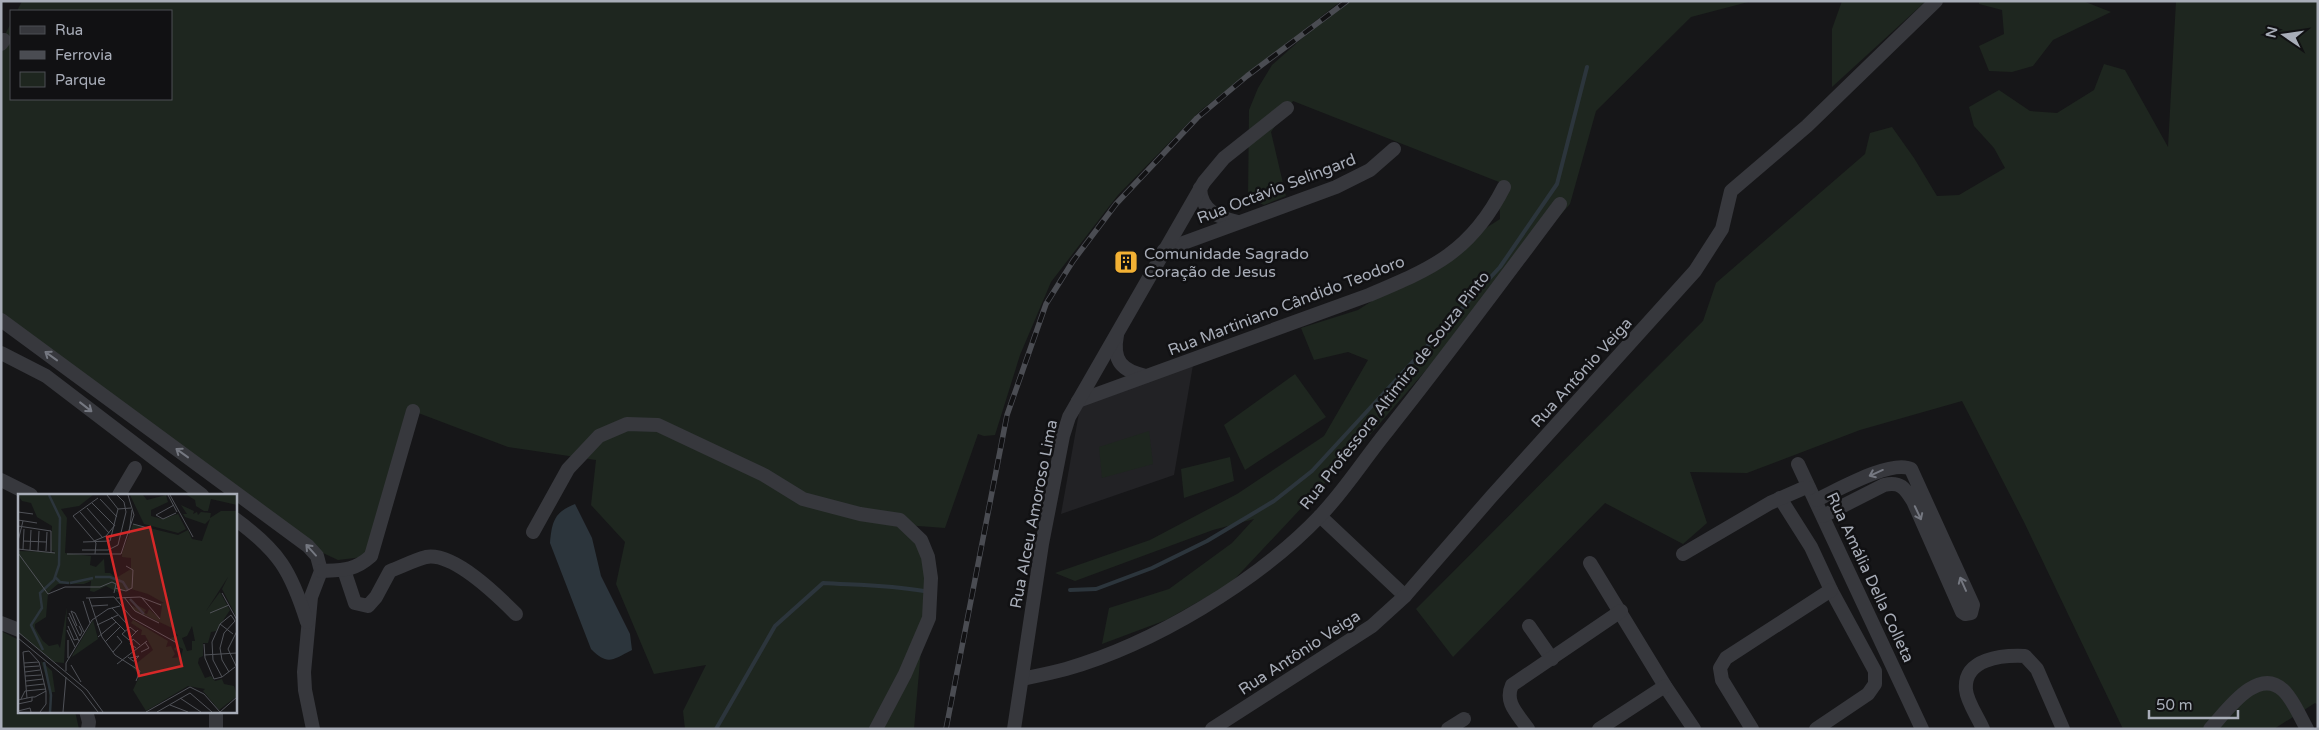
<svg xmlns="http://www.w3.org/2000/svg" width="2319" height="730" font-family="'Varela Round',sans-serif">
  <rect width="100%" height="100%" fill="#161618"/>
  <polygon fill="#222225" points="1193,365 1174,475 1061,514 1080,407"/>
  <g fill="#1e261f">
    <polygon points="22,1 1341,1 1200,111 1118,195 1051,282 1020,355 995,435 984,436 978,434 945,528 905,525 925,556 923,627 914,729 685,729 683,711 706,665 654,674 616,584 625,542 591,505 596,460 508,447 413,411 371,556 338,560 308,546 1,320 1,42 11,23 11,99 171,99 171,11 17,11"/>
    <polygon points="1344,1 1752,1 1691,17 1596,111 1570,204 1368,437 1230,584 1166,620 1102,644 1109,608 1169,589 1232,543 1254,519 1213,530 1075,581 1055,573 1150,540 1237,494 1324,436 1368,360 1348,352 1314,360 1301,328 1358,310 1500,219 1499,182 1293,101 1271,132 1286,196 1264,205 1248,198 1249,110 1258,88 1272,65"/>
    <polygon points="1842,1 1926,1 1832,87 1832,29"/>
    <polygon points="1979,1 2083,1 2111,12 2053,40 2033,66 2012,72 1989,71 1979,46 2004,34 2002,10 1979,4"/>
    <polygon points="2176,1 2318,1 2318,705 2315,703 2274,729 2123,729 2024,522 1962,401 1860,430 1747,473 1690,472 1707,523 1683,544 1605,503 1453,657 1416,609 1703,321 1716,283 1865,154 1870,133 1892,127 1914,158 1937,196 1959,195 2005,168 1994,148 1974,126 1969,107 1999,90 2030,111 2057,113 2094,90 2104,64 2125,70 2168,147"/>
    <polygon points="1295,374 1326,417 1245,470 1224,425"/>
    <polygon points="1149,431 1153,464 1102,478 1099,447"/>
    <polygon points="1230,457 1234,481 1184,498 1181,469"/>
    <polygon points="1,631 19,640 19,711 75,711 79,729 1,729"/>
  </g>
  <path fill="#2c353c" d="M575,504L592,538L601,576L630,634L632,650C612,660 608,666 591,649L550,543C552,522 554,512 575,504Z"/>
  <g fill="none" stroke-linecap="round" stroke-linejoin="round">
    <g stroke="#2c353c" stroke-width="4">
      <polyline points="1070,590 1096,589 1152,568 1207,541 1274,501 1312,471 1500,267 1557,184 1587,67"/>
      <path d="M716,729L775,626L823,583C857,585 890,585 924,591"/>
    </g>
    <g stroke="#37383d" stroke-width="14">
      <polyline points="1,44 4,40"/>
      <path d="M1200,188C1201,211 1219,218 1238,222"/>
      <polyline points="1164,250 1336,187 1370,170 1394,149"/>
      <polyline points="1,320 308,546 317,556 321,571 311,597 304,672 305,690 313,729"/>
      <path d="M1117,335C1112,361 1122,371 1146,376"/>
      <polyline points="1,353 46,376 202,495"/>
      <path d="M1078,401L1369,295C1433,268 1471,252 1504,187"/>
      <polyline points="1798,464 1922,729"/>
      <polyline points="1,480 31,495"/>
      <polyline points="119,495 135,468"/>
      <polyline points="1780,498 1811,547 1831,590 1875,671 1875,684 1868,694 1816,729"/>
      <path d="M1816,500C1836,491 1891,459 1911,469L1973,605L1971,613L1965,614L1962,612L1913,501C1905,488 1900,481 1884,485L1823,516"/>
      <polyline points="1320,516 1405,596"/>
      <path d="M235,519C279,551 291,571 307,622"/>
      <polyline points="533,532 568,469 599,436 627,424 658,425 764,475 803,499 860,514 900,520 921,540 928,557 931,578 929,618 905,674 876,729"/>
      <polyline points="1683,554 1770,503 1804,488 1809,488"/>
      <polyline points="1590,563 1665,686 1694,729"/>
      <path d="M344,570L355,603L368,606L376,597L390,571C401,567 414,560 426,557C454,552 498,596 516,614"/>
      <path d="M321,571C343,570 354,571 371,556L413,411"/>
      <polyline points="1,623 19,630"/>
      <polyline points="1529,626 1552,659"/>
      <path d="M1022,679C1036,676 1051,673 1066,669C1153,644 1257,582 1320,516C1345,490 1365,458 1388,430C1447,356 1503,280 1560,204"/>
      <polyline points="86,711 89,722 88,729"/>
      <polyline points="216,711 216,729"/>
      <polyline points="1014,729 1042,544 1063,436 1069,417 1204,182 1224,158 1287,108"/>
      <polyline points="1212,729 1372,626 1405,596 1491,497 1695,271 1722,229 1731,191 1807,126 1936,1"/>
      <polyline points="1448,729 1464,719"/>
      <path d="M1528,729C1518,714 1504,703 1512,685L1621,611"/>
      <polyline points="1599,729 1665,686"/>
      <polyline points="1752,729 1722,680 1720,668 1726,658 1831,590"/>
      <path d="M1983,729C1978,717 1967,702 1966,690C1963,658 2003,655 2025,656L2037,669L2063,729"/>
      <path d="M2210,729C2226,712 2257,666 2283,690C2293,699 2300,717 2307,729"/>
    </g>
    <g stroke="#4a4c52" stroke-width="5.5">
      <polyline id="rail" points="946,729 1007,415 1046,304 1073,261 1116,204 1197,118 1247,76 1347,1"/>
    </g>
    <use href="#rail" stroke="#111113" stroke-width="4" stroke-dasharray="11" stroke-linecap="butt"/>
  </g>
  <defs><path id="oneway-shaft" d="M-6 0H5M1.5-3L5.5 0L1.5 3" fill="none" stroke-width="1.6" stroke-linecap="round" stroke-linejoin="round" transform="scale(1.25)"/></defs>
  <g stroke="#757881">
    <use href="#oneway-shaft" transform="translate(51 356) rotate(-144)"/>
    <use href="#oneway-shaft" transform="translate(86 407) rotate(38)"/>
    <use href="#oneway-shaft" transform="translate(182 453) rotate(-144)"/>
    <use href="#oneway-shaft" transform="translate(1876 473) rotate(156)"/>
    <use href="#oneway-shaft" transform="translate(1918 513) rotate(65)"/>
    <use href="#oneway-shaft" transform="translate(311 550) rotate(-132)"/>
    <use href="#oneway-shaft" transform="translate(1963 584) rotate(-114)"/>
  </g>
  <defs>
    <g id="building-square" transform="scale(1.25)"><rect x="-9" y="-9" width="18" height="18" rx="4" fill="#f2b134" stroke="#111113"/><path d="M-4-6H4V6H1V3H-1V6H-4ZM-2.5-4.3h1.7v1.8h-1.7ZM.8-4.3h1.7v1.8H.8ZM-2.5-1h1.7V.8h-1.7ZM.8-1h1.7V.8H.8Z" fill="#111"/></g>
  </defs>
  <g fill-rule="evenodd">
    <use href="#building-square" x="1126" y="262"/>
  </g>
  <g text-anchor="middle" stroke-width="5" stroke-linejoin="round" paint-order="stroke">
    <g font-size="16" fill="#a8adb8" stroke="#111113">
      <text transform="translate(1276 188) rotate(-21)" y="6">Rua Octávio Selingard</text>
      <text transform="translate(1286 305) rotate(-21)" y="6">Rua Martiniano Cândido Teodoro</text>
      <text transform="translate(1581 372) rotate(-48)" y="6">Rua Antônio Veiga</text>
      <text transform="translate(1394 390) rotate(-52)" y="6">Rua Professora Altimira de Souza Pinto</text>
      <text transform="translate(1033 514) rotate(-79)" y="6">Rua Alceu Amoroso Lima</text>
      <text transform="translate(1871 577) rotate(65)" y="6">Rua Amália Della Colleta</text>
      <text transform="translate(1299 652) rotate(-33)" y="6">Rua Antônio Veiga</text>
    </g>
    <g font-size="16" fill="#a8adb8" stroke="#111113" text-anchor="start">
      <text x="1144" y="259">Comunidade Sagrado<tspan x="1144" dy="18">Coração de Jesus</tspan></text>
    </g>
  </g>
  <g transform="translate(18 494)">
    <rect width="219" height="219" fill="#161618"/>
    <path d="M0,1H75L61,12L43,15L49,24L47,59L73,62L72,71L78,73L86,65L87,79H92L98,84L113,75V64L104,63V59L115,30L160,41L170,36L174,45L184,47L192,25L187,30L167,23L165,20H169L163,11L176,17L175,20L179,18L180,21L183,18L193,19L192,24L203,17H219V124L204,95L210,83L188,117L202,98L212,116L198,137L193,138L190,149H185V162L181,164L180,169L187,184L193,182L197,187L204,185L206,190L216,192L219,202L201,216L185,197L187,195L170,192L128,217L115,196L122,181L114,173L135,156L127,141H123L124,136L113,129L115,126L150,147L148,153L153,152L157,160L154,164L163,163L165,155L161,153V159L156,155L160,151L152,144L160,142L154,134L114,115L113,111L118,114L113,104L124,118L119,111L128,116L126,119L129,120L131,115L142,125L144,112L138,110L146,109L130,100L113,95L99,98L88,92L76,98L72,97L73,87L66,90H40L34,95L30,100L28,123L17,130V134L25,147L31,152L40,150L42,154L49,113L46,169L36,168L0,138V57L37,58L33,56L34,32L19,23L13,9L4,7ZM174,132L177,147H174V156L169,157L164,144L169,142ZM112,1H125L129,6L148,1L150,8L133,16V22L144,25L160,20L168,35L160,39L126,30ZM169,1H219V11L193,5L190,17H186L178,12L177,6ZM75,126L80,145L54,163L55,160ZM23,167L34,177L37,198H34L33,218L30,189Z" fill="#1e261f" fill-rule="evenodd"/>
    <path fill="none" stroke="#2c353c" stroke-width="2.5" d="M37,83L42,88L51,89M77,83H92L105,88L110,96M52,89L75,84M112,105L126,120M25,156L13,131L24,114L22,99L36,86L41,71L42,24L31,1M26,168L33,201L32,218"/>
    <path fill="none" stroke="#505258" stroke-width="1" d="M89,1L100,15L113,14M150,1L159,18M152,1L175,43M82,5L99,23M74,9L96,31M156,11L138,21L145,25L158,19M69,14L91,39M0,18L15,20M62,18L85,44M0,26L19,29M115,30L130,34M0,32L33,37V59M111,40L114,16M0,47L5,27M5,47L28,48M76,47L88,42L97,31M65,48L92,47L100,15M0,55L37,59M5,55L6,35M12,56L13,36M64,56H90L100,51L108,18L106,8L99,1M20,57L21,37M28,57L29,38M0,59L30,100L47,93H82L94,88L98,90L96,99M49,60H103L116,21L110,1M77,60L78,49L55,22L80,4M97,94L108,97L114,94L115,76L108,72M204,99L219,126M96,103L114,124L159,149M106,103L117,117L141,129M68,104L96,103M71,104L84,143L97,161L122,177L118,187M98,104L122,103L143,111M124,104L142,125M65,107L72,129M74,112L90,111M94,114L109,130M51,119L62,142L64,138L61,132M192,119L211,111M50,123L61,147M93,123L107,137M202,130L215,140M79,131L100,121M50,132L56,146L60,145M59,132L53,117L57,119L66,138M49,136L57,153M219,137L210,155L219,174M0,138L69,196L85,218M118,138L112,133L104,140L111,146L114,142L120,136M80,143L98,128M0,144L64,197L80,218M50,146V164M87,148L102,133M186,150L187,164L196,185L204,183L217,173M118,154L112,150L115,145L122,151M95,158L104,148L99,142M123,158L131,154L127,148M186,161L219,159M110,163L115,167H116L121,162L112,164M6,169L21,168M99,170L129,147M53,171L63,188M6,173L21,172M48,177V169L74,126L90,115L102,112M7,178L22,176M7,182L23,181M204,183L195,166L194,148L202,130L213,121L217,127L206,139L202,154L204,166L211,178M8,187L25,185M8,192L26,190M162,204L183,218M3,205L7,197L28,195M0,206L14,203H17L28,197L21,168L11,157L5,158L9,204M0,210L14,207V203M152,211L170,218M0,217L12,214L13,218M22,218L28,210V197M45,218L48,183M128,218L172,193L186,200L202,218M139,218L172,199L194,218M202,218L219,203"/>
    <path fill="#d62828" fill-opacity="0.15" stroke="#d62828" stroke-width="2.5" d="M132,33L164,172L121,182L89,43Z"/>
    <rect width="219" height="219" fill="none" stroke="#a8adb8" stroke-width="2.5"/>
  </g>
  <rect width="2319" height="730" fill="none" stroke="#a8adb8" stroke-width="5"/>
  <rect x="10" y="10" width="162" height="90" fill="#111113" stroke="#4d4f55"/>
  <rect x="20" y="26" width="25" height="8" fill="#37383d" stroke="#4d4f55"/>
  <text x="55" y="35" font-size="15" fill="#a8adb8">Rua</text>
  <rect x="20" y="51" width="25" height="8" fill="#4a4c52" stroke="#4d4f55"/>
  <text x="55" y="60" font-size="15" fill="#a8adb8">Ferrovia</text>
  <rect x="20" y="72" width="25" height="15" fill="#1e261f" stroke="#4d4f55"/>
  <text x="55" y="85" font-size="15" fill="#a8adb8">Parque</text>
  <g transform="translate(2284 35) rotate(283)" stroke="#111113" stroke-width="4" paint-order="stroke">
  <path d="M0-4L9 19L0 12L-9 19Z" fill="#a8adb8"/>
  <text y="-8" font-size="14" font-weight="bold" text-anchor="middle" fill="#a8adb8">N</text>
  </g>
  <path d="M2149 710v8h89v-8" fill="none" stroke="#a8adb8" stroke-width="2.5"/>
  <text x="2156" y="710" font-size="15" fill="#a8adb8" stroke="#111113" stroke-width="4" paint-order="stroke">50 m</text>
</svg>
